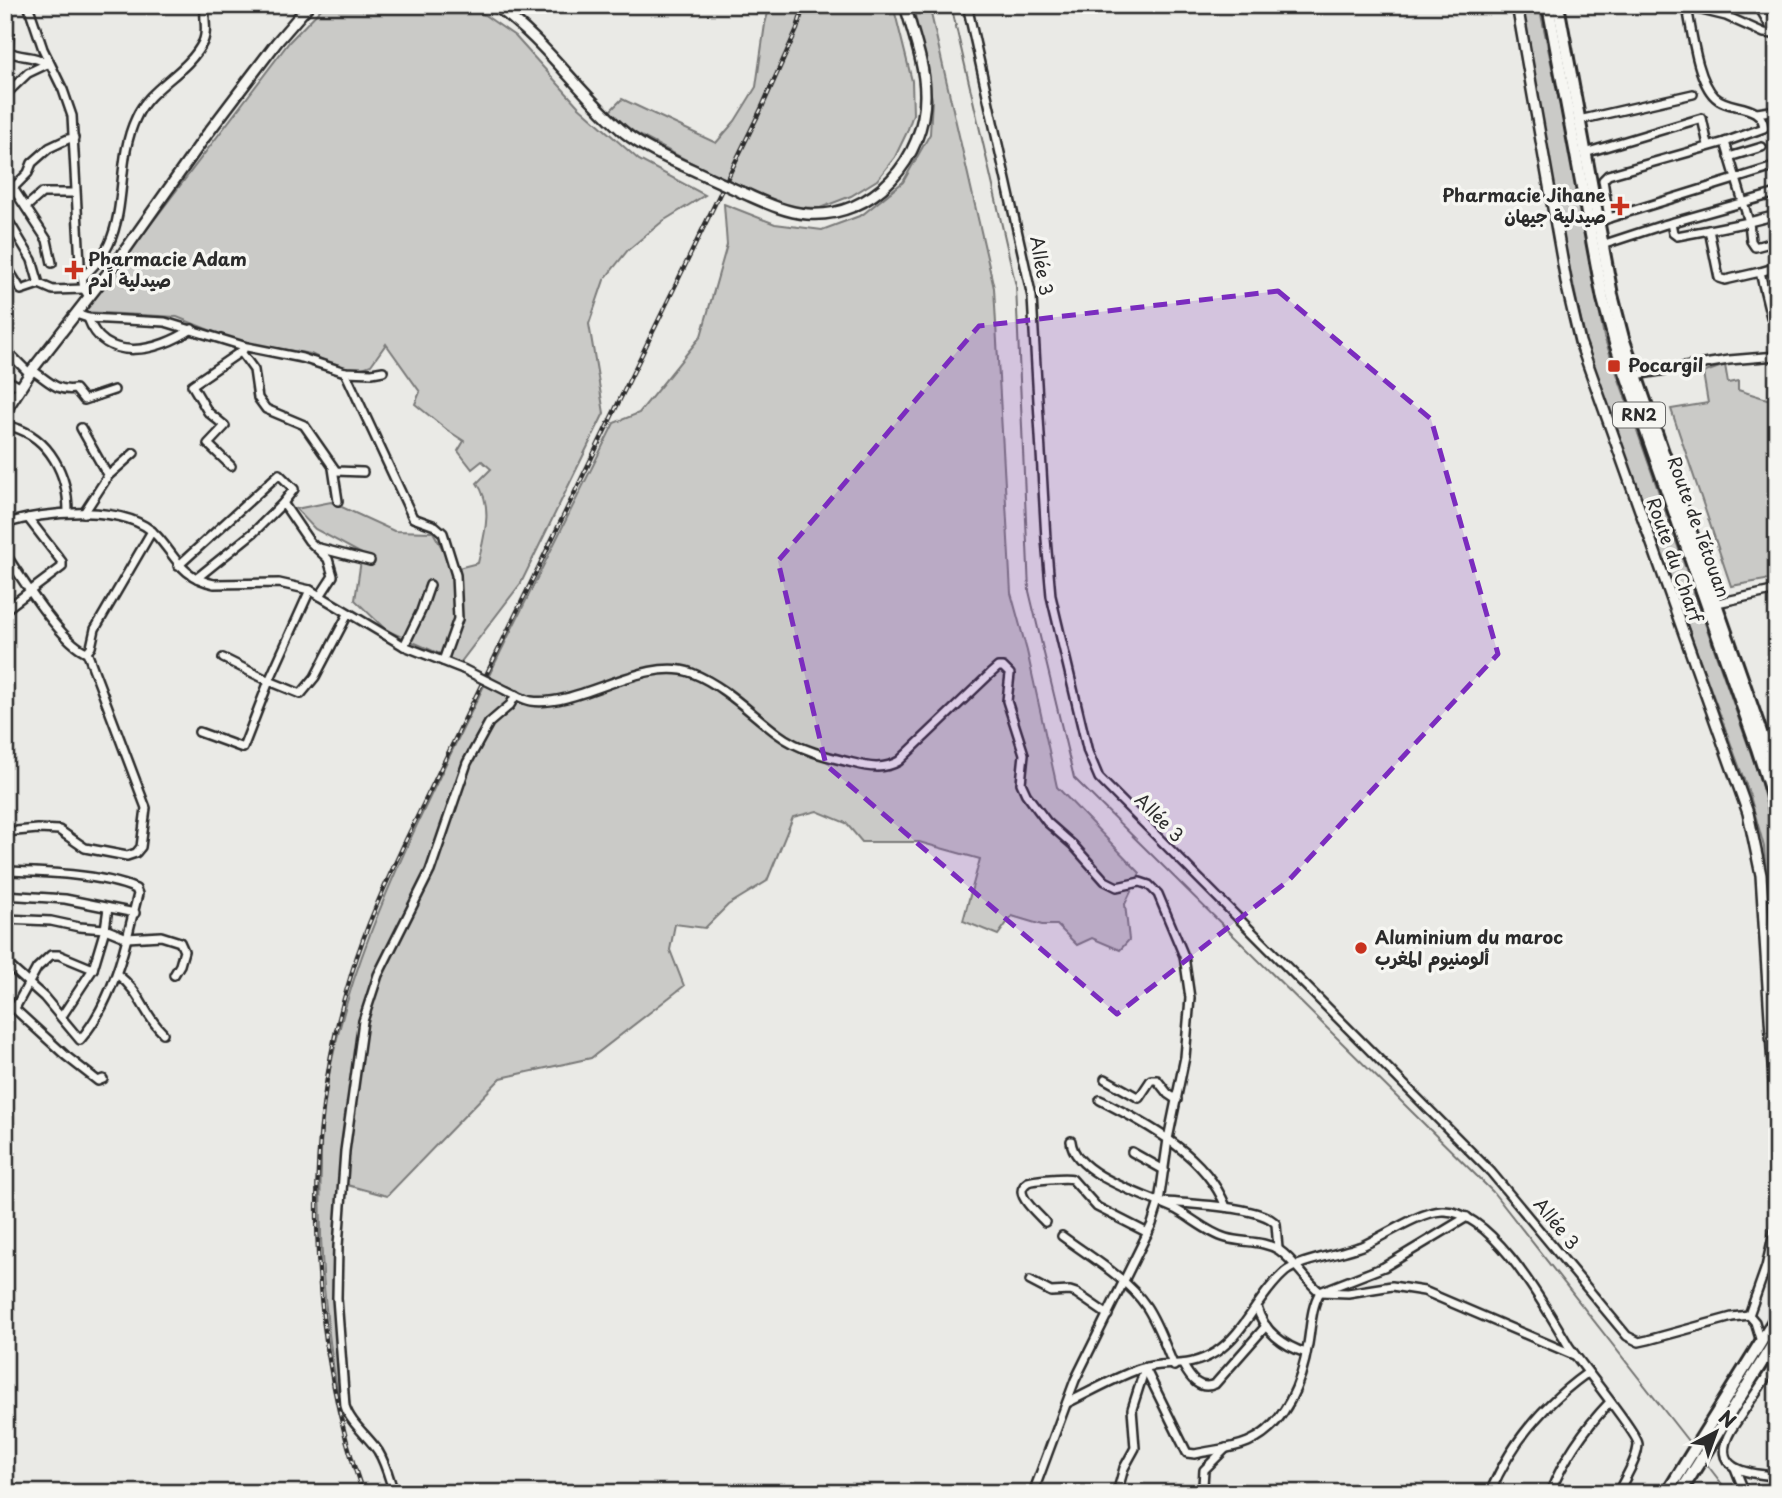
<svg xmlns="http://www.w3.org/2000/svg" width="1782" height="1498" font-family="'Playpen Sans','Playpen Sans Arabic',sans-serif">
  <rect width="100%" height="100%" fill="#eaeae6"/>
  <filter id="ink" filterUnits="userSpaceOnUse"><feTurbulence type="fractalNoise" baseFrequency=".0143" numOctaves="2"/><feDisplacementMap in="SourceGraphic" scale="14" xChannelSelector="R" yChannelSelector="G"/><feConvolveMatrix kernelMatrix="1 2 1 2 8 2 1 2 1" color-interpolation-filters="sRGB"/></filter>
  <g filter="url(#ink)">
    <g fill="#cacac7" stroke="#7a7a79" stroke-width="2">
      <path d="M325,5H470L515,36L578,106L639,160L705,195L663,221L628,250L604,280L589,324L604,413L521,583L460,663L386,630L355,600L362,554L315,529L296,509L331,502L394,531L433,532L454,569L478,563C484,537 494,506 477,483L491,469L482,461L472,469L458,451L464,441L447,430L415,404L420,392L386,344L371,365L357,370L337,367L311,354L239,342L177,317L84,312L290,41Z"/>
      <polygon points="770,5 893,5 912,81 913,114 907,132 895,157 877,180 851,196 820,208 789,207 705,170 635,133 609,112 622,99 716,143 735,121 756,87 765,24"/>
      <path d="M913,5H929L994,288L1011,593L1027,651L1057,787L1140,873L1125,904L1129,940L1120,950L1092,938L1077,945L1057,925H1042L1012,916L998,935L963,921L980,859L919,842H862L846,823L817,811L793,817L767,881L728,905L705,928L675,924L670,950L684,986L591,1058L501,1078L387,1196L347,1185L344,1192L340,1295L349,1408L341,1413C326,1328 318,1252 321,1166C321,1150 321,1134 322,1118C338,988 394,872 450,755C504,644 559,534 614,423L639,413L701,336L727,245L724,204L775,224L822,230L862,215L903,182L930,134L932,99Z"/>
      <polygon points="1521,5 1539,5 1569,148 1604,337 1760,779 1777,848 1777,1026 1764,847 1750,796 1588,355 1556,202"/>
      <polygon points="1725,365 1728,383 1738,381 1738,390 1777,402 1777,578 1731,586 1671,409 1708,403 1703,373"/>
    </g>
    <g fill="none" stroke-linecap="round" stroke-linejoin="round">
      <g stroke="#727270" stroke-width="2">
        <polyline points="951,5 1016,286 1029,591 1074,778 1493,1192 1692,1446"/>
        <polyline points="1705,1462 1722,1484 1725,1493"/>
      </g>
      <g stroke="#2b2b2b" stroke-width="12">
        <g id="minor">
          <polyline points="28,5 43,49 63,90 72,116 80,264 84,289 89,297"/>
          <polyline points="967,5 1032,297 1046,539 1051,596 1088,752 1099,778 1491,1172 1627,1336 1639,1342 1648,1340 1732,1317 1749,1315"/>
          <polyline points="1681,5 1726,16 1764,33 1774,34"/>
          <polyline points="1758,5 1777,38"/>
          <path d="M5,28L9,35L8,51C21,59 35,54 47,64"/>
          <polyline points="5,95 28,73 49,63"/>
          <polyline points="1757,113 1770,111 1777,113"/>
          <polyline points="1579,120 1693,94"/>
          <polyline points="1725,142 1749,222 1777,215"/>
          <polyline points="1585,153 1702,118 1708,145"/>
          <polyline points="1729,157 1762,147"/>
          <polyline points="26,207 42,193 75,193"/>
          <polyline points="5,215 32,260 39,284 53,290 84,289"/>
          <polyline points="1609,218 1777,166"/>
          <path d="M1598,223L1609,218L1603,180L1608,175L1725,142L1764,128C1762,102 1729,111 1715,97C1697,80 1692,32 1687,7"/>
          <polyline points="1671,223 1673,233 1677,236 1709,230"/>
          <polyline points="1602,245 1663,225 1777,193"/>
          <polyline points="52,263 47,240 13,188 28,173 32,163 49,148 68,139 74,138"/>
          <polyline points="5,264 21,290 39,284"/>
          <polyline points="1760,272 1725,280 1719,278 1709,230 1749,222 1751,241 1755,247 1777,241"/>
          <path d="M82,278C92,268 103,257 109,244C127,204 117,158 136,118C150,86 187,74 203,42C209,29 202,18 206,5"/>
          <polyline points="76,314 88,318 165,322 247,347 302,358 345,372 372,373 383,371"/>
          <polyline points="1771,317 1760,272 1777,267"/>
          <path d="M88,318C105,365 159,351 192,329"/>
          <polyline points="5,349 30,374"/>
          <polyline points="241,352 254,370 258,398 266,409 304,425 336,471 363,472"/>
          <path d="M32,370C48,380 56,392 75,389L84,400L114,390"/>
          <polyline points="345,372 413,518 435,526 443,533 456,575 458,619 443,661"/>
          <polyline points="1635,375 1729,360 1777,356"/>
          <polyline points="5,379 20,387"/>
          <polyline points="81,428 108,476 84,513"/>
          <path d="M5,432L13,427C50,438 68,475 68,512"/>
          <polyline points="231,466 208,444 225,426 208,412 192,385 243,350"/>
          <polyline points="333,468 338,501"/>
          <polyline points="108,476 134,453"/>
          <path d="M5,524C43,511 128,503 157,536C177,558 181,577 214,584L279,583L310,590L404,646L463,669"/>
          <polyline points="319,548 370,561"/>
          <path d="M5,553C20,576 62,644 87,652L91,647L95,629L152,531"/>
          <polyline points="178,566 279,474 294,489 283,503"/>
          <polyline points="197,578 254,532 283,503 309,541 328,559 333,576 320,596"/>
          <polyline points="1717,603 1777,590"/>
          <polyline points="5,610 62,567 62,562 28,518"/>
          <polyline points="404,646 421,611 430,585"/>
          <polyline points="223,658 269,681 301,694 315,677 348,614"/>
          <path d="M507,691C515,694 523,700 531,701C579,708 645,655 692,673C725,686 751,714 778,734C799,750 828,757 853,763C868,767 884,770 899,761L990,674L998,667H1003L1010,674L1007,701L1024,754L1021,783L1026,794L1047,822L1073,845L1105,881L1117,887L1140,882L1149,885L1158,894L1184,956L1190,998L1185,1057L1168,1139L1159,1202L1152,1224L1075,1380L1033,1493"/>
          <polyline points="199,732 243,748 269,681 310,590"/>
          <polyline points="5,832 38,829 59,830 85,848 127,856 136,853 141,847 146,808 87,652"/>
          <path d="M5,871C42,872 103,874 136,889L138,894L127,938L161,936L180,942L184,951L180,965L174,975"/>
          <polyline points="5,895 65,899 135,913"/>
          <path d="M5,919L51,921L79,927L105,929L127,938C118,974 104,1012 80,1040L44,997L5,962"/>
          <path d="M117,974C142,993 143,1014 163,1033"/>
          <polyline points="5,1000 66,1056 98,1081 103,1079"/>
          <polyline points="15,1008 37,968 51,955 59,955 93,969"/>
          <polyline points="62,1016 93,969 105,929 108,908"/>
          <polyline points="1105,1079 1139,1098 1151,1080 1157,1080 1168,1094 1177,1100"/>
          <path d="M1100,1100C1148,1125 1205,1154 1226,1207"/>
          <path d="M1071,1141C1074,1175 1148,1196 1175,1209C1192,1218 1208,1233 1226,1238C1243,1243 1263,1240 1279,1250C1295,1261 1305,1280 1320,1292L1348,1293L1392,1286L1424,1291L1574,1355"/>
          <polyline points="1132,1152 1164,1170"/>
          <path d="M1166,1202C1189,1204 1262,1206 1276,1224L1278,1249"/>
          <path d="M1045,1222C1039,1215 1022,1201 1022,1191C1022,1188 1025,1184 1028,1182C1032,1180 1067,1177 1072,1179L1097,1207L1148,1233"/>
          <path d="M1062,1236C1089,1256 1128,1279 1146,1306C1158,1324 1165,1346 1174,1366"/>
          <polyline points="1030,1281 1051,1292 1070,1291 1076,1293 1108,1315"/>
          <path d="M1257,1307C1263,1331 1284,1346 1306,1353"/>
          <polyline points="1749,1315 1766,1267 1776,1223"/>
          <polyline points="1749,1315 1755,1322 1761,1342"/>
          <path d="M1777,1361L1731,1430C1709,1469 1746,1474 1777,1476"/>
          <path d="M1183,1365C1190,1378 1199,1391 1215,1384L1266,1326"/>
          <path d="M1145,1368L1187,1453L1195,1454C1212,1450 1232,1449 1248,1442C1286,1426 1302,1381 1308,1344C1311,1327 1311,1307 1320,1292L1384,1267L1467,1217"/>
          <path d="M1067,1403C1090,1392 1114,1378 1139,1369C1166,1360 1186,1371 1216,1352C1246,1332 1258,1295 1285,1272C1299,1260 1343,1254 1364,1245C1386,1235 1419,1212 1442,1211C1491,1208 1546,1308 1568,1345C1579,1362 1638,1434 1638,1444C1638,1459 1624,1479 1618,1493"/>
          <polyline points="1735,1468 1745,1493"/>
          <path d="M394,1493C389,1478 386,1464 378,1451C368,1436 350,1423 345,1406L337,1298L338,1246L345,1151L363,1021L378,975L430,871L467,763L489,723L510,705L516,695"/>
          <polyline points="1117,1493 1124,1468 1135,1448 1132,1409 1145,1368"/>
          <polyline points="1199,1493 1203,1485 1204,1470 1226,1448"/>
          <path d="M1490,1493C1510,1444 1544,1404 1587,1373"/>
          <path d="M1550,1493C1564,1458 1584,1429 1610,1402"/>
        </g>
      </g>
      <g stroke="#2b2b2b" stroke-width="14">
        <g id="tertiary">
          <path d="M494,5C546,40 578,93 625,133C649,152 679,163 706,176"/>
          <polyline points="1517,5 1567,287 1580,342 1748,813 1761,875 1777,1129"/>
          <path d="M741,192C762,201 783,212 807,214C873,219 926,158 925,94C925,65 913,34 905,5"/>
          <polyline points="5,412 32,370 121,256 205,137 277,42 309,5"/>
          <polyline points="1777,1204 1777,1224"/>
        </g>
      </g>
      <g stroke="#2b2b2b" stroke-width="16">
        <g id="trunk">
          <polyline points="1548,5 1603,299 1615,343 1757,748 1777,811"/>
          <polyline points="1558,5 1612,295 1623,338 1777,778"/>
          <polyline points="1667,1493 1777,1316"/>
          <polyline points="1680,1493 1777,1338"/>
        </g>
      </g>
      <use href="#minor" stroke="#f6f6f2" stroke-width="7"/>
      <use href="#tertiary" stroke="#f6f6f2" stroke-width="9"/>
      <use href="#trunk" stroke="#f6f6f2" stroke-width="10"/>
      <g stroke="#2b2b2b" stroke-width="4.5">
        <path id="rail" d="M363,1493C307,1335 301,1132 352,972C366,926 386,883 406,840L762,107L797,29L804,5"/>
      </g>
      <use href="#rail" stroke="#f6f6f2" stroke-width="2" stroke-dasharray="5" stroke-linecap="butt"/>
      <g stroke="#2b2b2b" stroke-width="12" stroke-linecap="butt">
        <polyline id="minor-bridge" points="463,669 507,691"/>
      </g>
      <g stroke="#2b2b2b" stroke-width="14" stroke-linecap="butt">
        <polyline id="tertiary-bridge" points="706,176 741,192"/>
      </g>
      <use href="#minor-bridge" stroke="#f6f6f2" stroke-width="7"/>
      <use href="#tertiary-bridge" stroke="#f6f6f2" stroke-width="9"/>
    </g>
  </g>
  <path fill="#7b2cbf" fill-opacity="0.2" stroke="#7b2cbf" stroke-width="5" stroke-dasharray="14 9" stroke-linejoin="round" d="M1278,291L1431,419L1498,654L1288,881L1117,1014L826,765L778,561L979,326Z"/>
  <g fill="#c8321e" stroke="#f6f6f2" stroke-width="2.5">
    <path d="M1616.5 195.5h7v7h7v7h-7v7h-7v-7h-7v-7h7z"/>
    <path d="M70.5 259.5h7v7h7v7h-7v7h-7v-7h-7v-7h7z"/>
    <rect x="1607" y="359" width="14" height="14" rx="3.5"/>
    <circle cx="1361" cy="948" r="7"/>
  </g>
  <g text-anchor="middle" stroke-width="7" stroke-linejoin="round" paint-order="stroke">
    <rect fill="#f6f6f2" stroke="#686867" stroke-width="2" x="1613" y="402.5" width="52" height="25" rx="5"/>
    <g font-size="16" font-weight="bold" fill="#2b2b2b">
      <text x="1639" y="421">RN2</text>
    </g>
    <g font-size="18" font-weight="bold" fill="#2b2b2b" stroke="#f6f6f2" text-anchor="start">
      <text x="1606" y="202" text-anchor="end">Pharmacie Jihane<tspan x="1606" dy="21">صيدلية جيهان</tspan></text>
      <text x="88" y="266">Pharmacie Adam<tspan x="88" dy="21">صيدلية اًدم</tspan></text>
      <text x="1628" y="372">Pocargil</text>
      <text x="1375" y="944">Aluminium du maroc<tspan x="1375" dy="21">ألومنيوم المغرب</tspan></text>
    </g>
    <g font-size="18" fill="#2b2b2b" stroke="#f6f6f2">
      <text transform="translate(1041 266) rotate(80)" y="6">Allée 3</text>
      <text transform="translate(1698 527) rotate(70)" y="6">Route de Tétouan</text>
      <text transform="translate(1674 560) rotate(70)" y="6">Route du Charf</text>
      <text transform="translate(1159 818) rotate(45)" y="6">Allée 3</text>
      <text transform="translate(1556 1224) rotate(51)" y="6">Allée 3</text>
    </g>
  </g>
  <rect width="1782" height="1498" fill="none" stroke="#f6f6f2" stroke-width="28"/>
  <rect x="14" y="14" width="1754" height="1470" fill="none" stroke="#2b2b2b" stroke-width="2.5" filter="url(#ink)"/>
  <g transform="translate(1716 1432) rotate(41)" stroke="#f6f6f2" stroke-width="5" paint-order="stroke">
  <path d="M0-5L12 26L0 18L-12 26Z" fill="#2b2b2b"/>
  <text y="-10" font-size="19" font-weight="bold" text-anchor="middle" fill="#2b2b2b">N</text>
  </g>
</svg>
